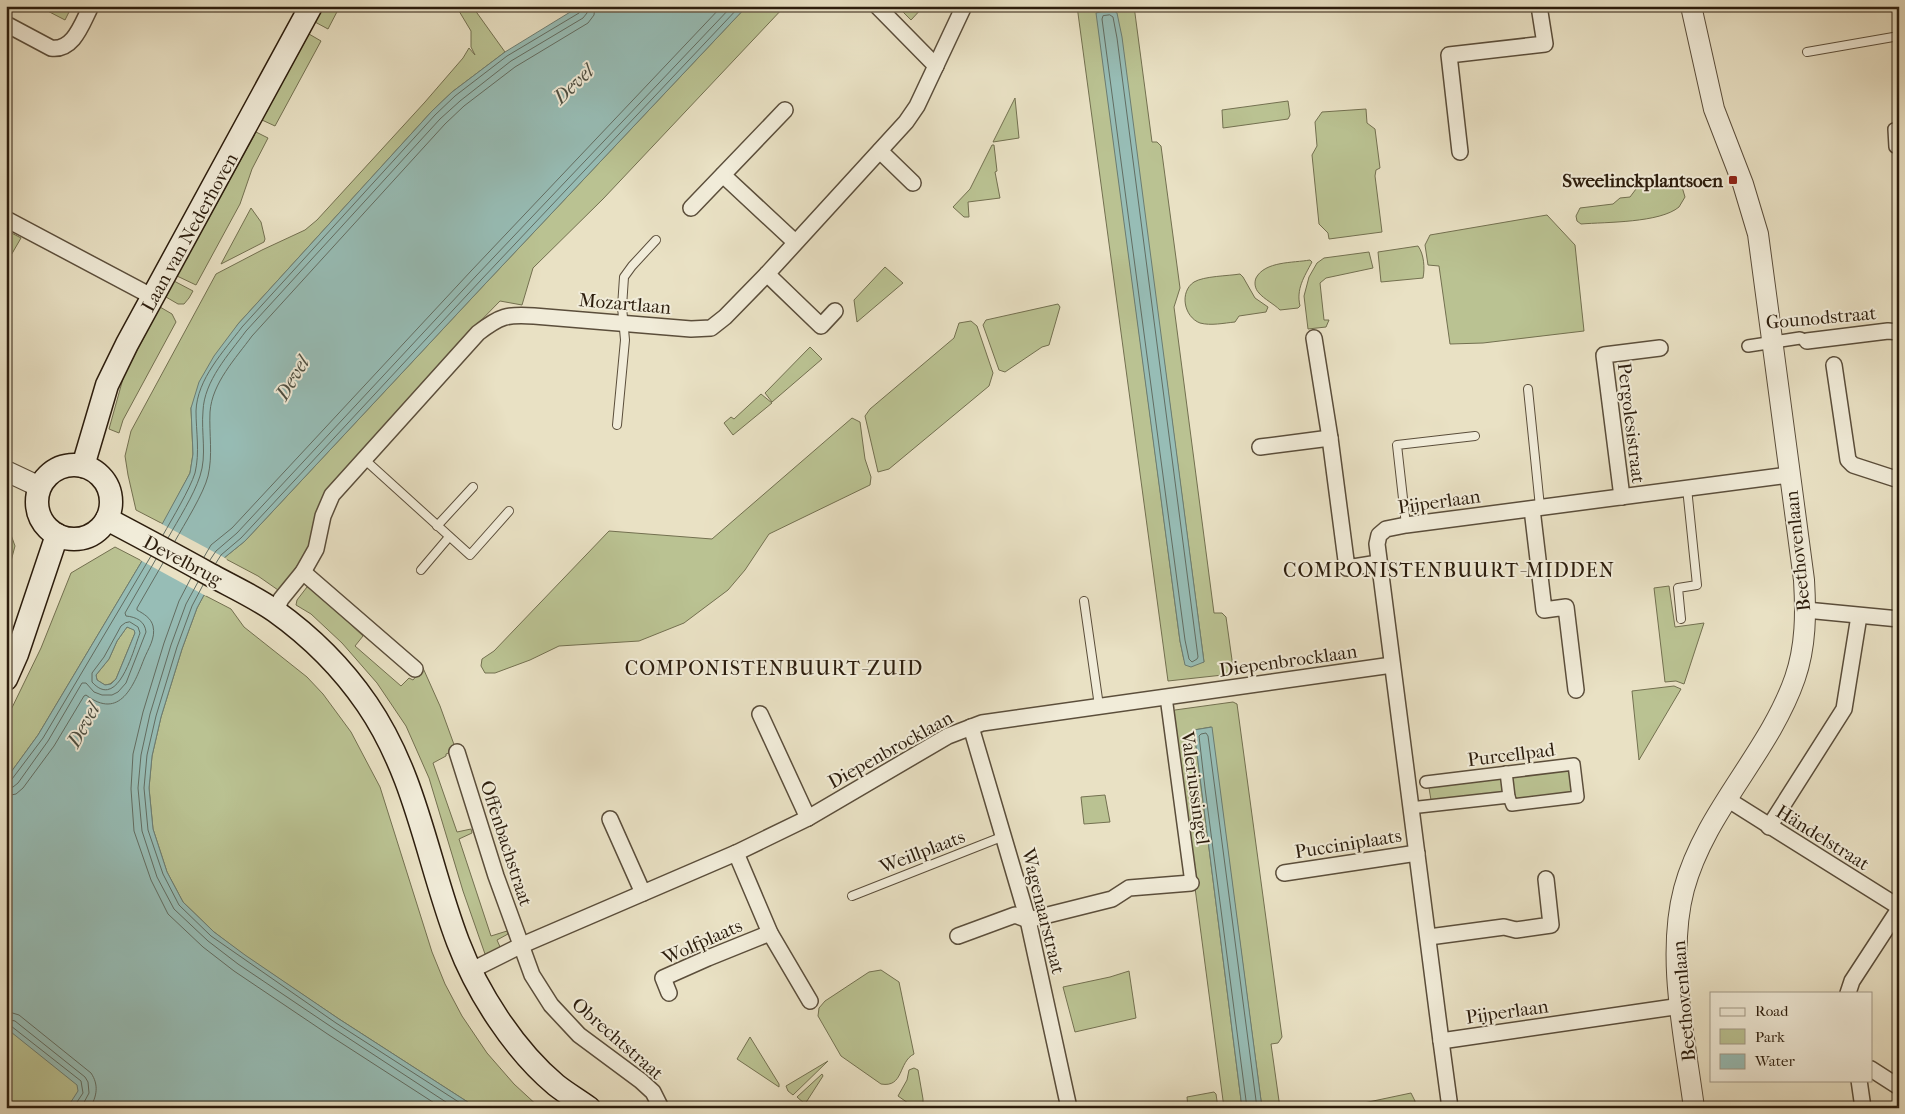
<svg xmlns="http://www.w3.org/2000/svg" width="1905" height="1114" font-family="'IM FELL French Canon',serif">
  <rect width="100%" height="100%" fill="#e9e1c4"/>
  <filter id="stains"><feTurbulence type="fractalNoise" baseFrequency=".004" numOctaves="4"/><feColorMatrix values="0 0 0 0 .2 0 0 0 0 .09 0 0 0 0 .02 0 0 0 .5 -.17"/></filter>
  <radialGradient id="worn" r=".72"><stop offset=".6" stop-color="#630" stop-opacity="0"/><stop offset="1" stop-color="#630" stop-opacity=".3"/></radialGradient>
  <g fill="#bac292" stroke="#737050" fill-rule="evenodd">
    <polygon points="38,6 72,6 65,20"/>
    <polygon points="324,6 340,6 328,29 315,22"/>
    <polygon points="456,6 472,6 505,52 452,92 432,111 238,324 191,408 193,454 190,473 163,524 136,510 128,475 125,456 131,431 216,274 262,250 305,230 317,220 425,102 463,58 469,48 475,55 471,47 471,31"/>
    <path d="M747,6H785L603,199L533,268L522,305L500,301L456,346L320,505C312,520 314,534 309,547C302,563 289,577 278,590L258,576L224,558L245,541L485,284Z"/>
    <polygon points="897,6 924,6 911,20"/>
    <path d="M1077,6H1134L1152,142H1157L1161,146L1180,288L1174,307L1214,613H1222L1226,617L1233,667L1232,674L1168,681ZM1097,13L1164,361L1204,662L1184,660L1180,641Z"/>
    <polygon points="309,34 321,41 275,126 262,120"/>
    <polygon points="1015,98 1019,138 993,142"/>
    <polygon points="1288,101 1290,115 1288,119 1223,128 1222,110"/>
    <polygon points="1366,109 1367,123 1375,129 1380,168 1376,170 1375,176 1382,232 1329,239 1328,233 1319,224 1312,155 1317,146 1315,122 1322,112"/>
    <polygon points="256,132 268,138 252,169 240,204 196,285 177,276"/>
    <polygon points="992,145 994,145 997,171 995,172 1000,198 968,202 969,217 964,217 953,207 970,189"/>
    <path d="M1675,181L1682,187L1685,197C1683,200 1681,204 1679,207C1660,223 1606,222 1581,224L1577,221L1576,216L1580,208L1613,204L1620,198L1630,197L1639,185Z"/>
    <polygon points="251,208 261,222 265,239 264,242 221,264"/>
    <polygon points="1547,215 1575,245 1584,331 1483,343 1450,344 1439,266 1428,265 1425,245 1430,235"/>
    <polygon points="6,230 21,238 6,264"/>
    <path d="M1418,246C1424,254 1425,268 1423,278L1381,282L1378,252Z"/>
    <polygon points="1369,252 1373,268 1326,278 1320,283 1324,320 1329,320 1326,327 1308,329 1304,296 1309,277 1317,263 1324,258"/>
    <path d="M1310,260L1312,262C1304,277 1296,289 1300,306L1298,308L1280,310C1274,304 1264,299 1259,293C1255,289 1254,283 1256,278C1265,261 1293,263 1310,260Z"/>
    <polygon points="885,267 903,283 857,322 854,300"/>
    <path d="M1240,274L1243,277L1255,298L1268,307L1266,312L1239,316L1235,322C1224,323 1211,326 1200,323C1184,317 1179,292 1194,282C1204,276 1228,276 1240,274Z"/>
    <polygon points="174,281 193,291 189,298 184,304 178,304 166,297"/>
    <polygon points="1058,304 1060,307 1049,345 1042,347 1005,372 999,370 983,325 986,320"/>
    <polygon points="160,307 172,314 176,322 123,420 119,433 109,429 124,375"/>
    <polygon points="971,321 977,326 993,373 989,386 889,469 878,472 865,416 870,409 954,338 959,323"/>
    <polygon points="810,347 822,359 772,402 765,393"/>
    <polygon points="761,394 772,403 733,435 724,423 731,417 734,419"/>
    <polygon points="852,418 860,422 865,459 871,477 870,485 769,534 745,570 728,590 684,623 639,641 559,646 530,660 495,673 485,673 481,666 482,659 494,651 609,531 712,539"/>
    <polygon points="6,521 15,546 6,580"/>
    <polygon points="115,547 142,561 38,735 6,779 6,720 41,648 71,573"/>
    <polygon points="1669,586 1675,627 1704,623 1684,684 1676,681 1665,682 1654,588"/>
    <polygon points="307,587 310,587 316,592 363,636 355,646 401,686 409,678 413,680 423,668 440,706 456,750 446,754 446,756 433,763 457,832 471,829 472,833 459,839 491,936 507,931 508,934 497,940 501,949 485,954 463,891 429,778 406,726 377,683 342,643 311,614 296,605 297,600"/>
    <polygon points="204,595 231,609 244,627 307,677 323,694 351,732 380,787 432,952 445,984 462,1016 487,1053 514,1084 540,1108 477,1108 339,1019 244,955 214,932 183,902 167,872 153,829 149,788 152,756 161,717 182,649 197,608"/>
    <polygon points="127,627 135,630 135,633 116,679 110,684 105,685 97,680 96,675 109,659 117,641"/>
    <polygon points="1674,686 1681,689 1639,760 1632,691"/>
    <polygon points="1233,702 1237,704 1282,1037 1278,1043 1271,1044 1280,1108 1262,1108 1211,727 1194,730 1242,1108 1224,1108 1172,713 1175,710"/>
    <polygon points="1570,767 1575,792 1515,800 1510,776"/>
    <polygon points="1503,776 1505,791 1503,793 1435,801 1431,800 1429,788 1431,784"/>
    <polygon points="1105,795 1110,822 1084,824 1081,797"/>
    <path d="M881,970L899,982L914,1054C898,1062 904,1088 881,1084L841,1056L818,1016L819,1008L825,1001L869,972Z"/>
    <polygon points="1129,971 1136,1018 1075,1032 1063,987 1110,977"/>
    <polygon points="6,997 178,1108 6,1108"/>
    <polygon points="750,1037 779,1084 779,1087 737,1059"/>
    <polygon points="828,1061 793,1095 788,1091 786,1086"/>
    <polygon points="914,1068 918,1070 923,1099 923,1108 915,1108 898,1096 907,1080 909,1070"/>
    <polygon points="822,1074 823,1076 805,1104 797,1097"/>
    <polygon points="1214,1092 1216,1094 1218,1108 1188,1108 1187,1097"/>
    <polygon points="1411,1093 1415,1101 1415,1108 1340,1108"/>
  </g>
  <g fill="#97bdb6" stroke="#6c7d72" fill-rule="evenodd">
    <path d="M580,6H747L485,284L245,541L224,558L197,608L182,649L161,717L152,756L149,788L153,829L167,872L183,902L214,932L245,955L339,1019L477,1108H67L78,1091L77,1085L6,1028V779L38,735L142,561L190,473L193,454L191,408L199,382L214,356L238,324L432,111L452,92L505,52ZM127,627L134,630L135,633L116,679L111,684L105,685L97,680L96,675L109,659L117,641Z"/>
    <polygon points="1111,9 1117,13 1122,37 1204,662 1191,667 1185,665 1180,641 1096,13"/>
    <polygon points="1212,727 1262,1108 1242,1108 1194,730"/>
  </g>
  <polygon fill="#e9e1c4" points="160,523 227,559 206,596 140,560"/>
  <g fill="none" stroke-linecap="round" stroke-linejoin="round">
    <g stroke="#626d62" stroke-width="1">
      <polygon points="1110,15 1113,17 1117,38 1198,657 1197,659 1192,662 1189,659 1185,640 1102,19 1103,16"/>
      <path d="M163,535C172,519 190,489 195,473C200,452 196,432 196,411C197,379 224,351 242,327L435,115L455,96L507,56L579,13L582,6"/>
      <path d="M168,538C178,520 194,495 200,476C207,455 201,433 203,411C204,381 229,354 246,331L440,119L460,101L511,61L583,18L587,13L588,6"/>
      <path d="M175,541C184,525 204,493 208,476C213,455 209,434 210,412C212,383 236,358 252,336L445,124L464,106L515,67L588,23L594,15L595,6"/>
      <polyline points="204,557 211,545 232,528 471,271 722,6"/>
      <polyline points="210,560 216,551 237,533 476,276 732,6"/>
      <polyline points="216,563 221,555 241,538 481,280 740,6"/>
      <polyline points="191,578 179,601 164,643 143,712 133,754 131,789 134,831 151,880 168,914 203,947 234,971 329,1035 442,1108"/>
      <polyline points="198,582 186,604 171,645 150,714 141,755 138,788 142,831 157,877 174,909 208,941 238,964 333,1028 455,1108"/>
      <polyline points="203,585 192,606 177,647 156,716 147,755 144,788 148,830 163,874 179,905 211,936 336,1023 468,1108"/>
      <path d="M130,622L138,627L140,633C133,651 118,711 92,682V673L104,657L121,626L125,623Z"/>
      <polyline points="6,782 12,779 43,738 151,556"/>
      <path d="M6,788L13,787L18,783L48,741L82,683H86L94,692L102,695H112L118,692L126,683L146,632C145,621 136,617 126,616L125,613L156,559"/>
      <path d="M6,796L16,794L23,788L54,746L84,696L86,695C120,721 134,685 144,659C148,649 156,638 153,626C151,618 144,614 137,610V608L163,563"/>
      <path d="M6,1011L19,1015L91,1073C99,1085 97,1096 90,1108"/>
      <polyline points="6,1019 15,1021 85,1077 88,1082 89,1093 81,1108"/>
      <polyline points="6,1025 11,1026 81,1081 83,1093 73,1108"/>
      <polyline points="1247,1108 1205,788 1199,736 1201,734 1206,733 1208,736 1257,1108"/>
    </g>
    <g stroke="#5b4e3b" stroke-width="10">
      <g id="service">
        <polyline points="1807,52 1899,36"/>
        <polyline points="1528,389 1540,507"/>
        <polyline points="617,425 625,340 622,307 624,277 632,266 656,240"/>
        <polyline points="364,459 470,555 509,511"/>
        <polyline points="1406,525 1397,445 1475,436"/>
        <polyline points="437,526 473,487"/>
        <polyline points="421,570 449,537"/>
        <polyline points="1084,601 1099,706"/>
        <polyline points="1681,619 1678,588 1697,585 1687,488"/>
        <polyline points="852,896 1004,836"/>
      </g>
    </g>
    <g stroke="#5b4e3b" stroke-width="14">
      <g id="pedestrian">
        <polyline points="1894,129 1895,147"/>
        <polyline points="1748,346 1800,338 1807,341"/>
        <polyline points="1166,697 1191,883"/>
        <polyline points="1506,772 1509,797"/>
        <polyline points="1410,808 1509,797 1512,805 1578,797 1574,764 1426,782"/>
      </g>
    </g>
    <g stroke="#5b4e3b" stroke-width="18">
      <g id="minor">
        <polyline points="877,6 936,66"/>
        <path d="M6,24L51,48C74,51 82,23 91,6"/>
        <polyline points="880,151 913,183"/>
        <polyline points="1460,152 1449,55 1545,44 1539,6"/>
        <polyline points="723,175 795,242"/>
        <polyline points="691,208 785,110"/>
        <polyline points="6,219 153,297"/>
        <polyline points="767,274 821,326 835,311"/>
        <polyline points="1314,338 1330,438 1347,568 1378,563"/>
        <polyline points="1807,341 1888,331 1899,332"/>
        <polyline points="1834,365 1848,460 1853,465 1899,480"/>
        <polyline points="1260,447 1330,438"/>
        <polyline points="1622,497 1604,355 1660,348"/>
        <polyline points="1532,509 1544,610 1566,607 1576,690"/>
        <polyline points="303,572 415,669"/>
        <polyline points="1806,610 1899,619"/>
        <path d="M275,612L281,599L303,572L316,549L323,516L332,495L478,333C500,316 507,314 534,316L691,329L711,328L725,317L767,274L906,122L917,106L964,6"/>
        <polyline points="760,714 808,818"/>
        <polyline points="971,727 1028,920 1069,1108"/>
        <polyline points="457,752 496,876 532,975 551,1005 579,1035 641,1081 653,1092 661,1108"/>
        <polyline points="1727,799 1899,907"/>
        <polyline points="610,819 643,893"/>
        <polyline points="1769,827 1844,709 1859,616"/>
        <polyline points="736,853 770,933 810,1001"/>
        <polyline points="1284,873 1417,853"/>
        <polyline points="958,936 1015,915 1028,920 1112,899 1129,888 1191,883"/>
        <polyline points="1429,937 1504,927 1516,930 1551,925 1546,879"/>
        <polyline points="470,971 520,946 736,853 808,818 948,736 982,723 1392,665"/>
        <polyline points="669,993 663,978 708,958 770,933"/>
        <polyline points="1848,993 1852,981 1899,909"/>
        <polyline points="1681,1006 1441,1041 1377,544 1379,535 1386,529 1406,525 1789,475"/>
        <polyline points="1441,1041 1450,1108"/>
        <polyline points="1871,1069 1899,1087"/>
        <polyline points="1859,1080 1863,1108"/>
      </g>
    </g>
    <g stroke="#5b4e3b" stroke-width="22">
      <g id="tertiary">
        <path d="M1691,6L1714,109L1743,184L1758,234L1804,580C1806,613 1806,646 1795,678C1769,753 1705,811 1684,889C1666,957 1685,1039 1694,1108"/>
        <polyline points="6,471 40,487"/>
      </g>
    </g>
    <g stroke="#2c1d0d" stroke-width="25">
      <g id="secondary">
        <circle cx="74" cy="502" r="37"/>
        <polyline points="83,466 107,385 127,344 311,6"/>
        <path d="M107,519C141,537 175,555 209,574C231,586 255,597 275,611C310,636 343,669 367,704C417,777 427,861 458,942C477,992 514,1050 556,1085C566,1093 578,1100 589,1108"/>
        <polyline points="6,679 17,654 57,535"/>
      </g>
    </g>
    <use href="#service" stroke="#f1ecd9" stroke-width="8"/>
    <use href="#pedestrian" stroke="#f1ecd9" stroke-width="11"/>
    <use href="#minor" stroke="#f1ecd9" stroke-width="15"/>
    <use href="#tertiary" stroke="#f1ecd9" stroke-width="20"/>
    <use href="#secondary" stroke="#f1ecd9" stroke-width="22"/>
  </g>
  <rect fill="#8f2418" stroke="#f1ecd9" stroke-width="2" x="1728" y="175" width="10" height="10" rx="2.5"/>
  <g text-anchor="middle" stroke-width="4" stroke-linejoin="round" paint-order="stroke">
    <g font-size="19" font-weight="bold" fill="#2c1d0d" stroke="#f1ecd9" text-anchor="end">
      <text x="1723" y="187">Sweelinckplantsoen</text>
    </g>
    <g font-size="19" fill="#2c1d0d" stroke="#f1ecd9">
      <text transform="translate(189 232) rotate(-61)" y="7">Laan van Nederhoven</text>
      <text transform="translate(625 303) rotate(5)" y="7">Mozartlaan</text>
      <text transform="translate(1821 317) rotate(-5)" y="7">Gounodstraat</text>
      <text transform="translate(1632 423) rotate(83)" y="7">Pergolesistraat</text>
      <text transform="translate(1439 501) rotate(-8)" y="7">Pijperlaan</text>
      <text transform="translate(1797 551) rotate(-96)" y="7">Beethovenlaan</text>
      <text transform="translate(183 560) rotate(28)" y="7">Develbrug</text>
      <text transform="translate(1288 660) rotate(-8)" y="7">Diepenbrocklaan</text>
      <text transform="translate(890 749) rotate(-29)" y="7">Diepenbrocklaan</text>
      <text transform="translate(1511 754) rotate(-7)" y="7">Purcellpad</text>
      <text transform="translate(1196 788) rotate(82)" y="7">Valeriussingel</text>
      <text transform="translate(1823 837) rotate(32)" y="7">Händelstraat</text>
      <text transform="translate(507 843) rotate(72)" y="7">Offenbachstraat</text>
      <text transform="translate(1348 843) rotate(-9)" y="7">Pucciniplaats</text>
      <text transform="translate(922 851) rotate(-21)" y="7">Weillplaats</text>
      <text transform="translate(1044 911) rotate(76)" y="7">Wagenaarstraat</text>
      <text transform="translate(702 941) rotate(-24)" y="7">Wolfplaats</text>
      <text transform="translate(1683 1001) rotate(-95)" y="7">Beethovenlaan</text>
      <text transform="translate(1507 1011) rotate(-8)" y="7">Pijperlaan</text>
      <text transform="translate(618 1038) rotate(41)" y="7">Obrechtstraat</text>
    </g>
    <g font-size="20" font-style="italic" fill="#4c4d40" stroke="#f1ecd9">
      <text transform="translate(573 84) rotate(-43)" y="7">Devel</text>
      <text transform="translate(292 378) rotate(-59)" y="7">Devel</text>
      <text transform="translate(83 725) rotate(-61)" y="7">Devel</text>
    </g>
    <g font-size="20" letter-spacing="1" fill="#2c1d0d" stroke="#f1ecd9">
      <text x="1449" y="577">COMPONISTENBUURT-MIDDEN</text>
      <text x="774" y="675">COMPONISTENBUURT-ZUID</text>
    </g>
  </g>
  <rect width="1905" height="1114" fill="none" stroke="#e9e1c4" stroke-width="25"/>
  <rect x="8" y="8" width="1890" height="1099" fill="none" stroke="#2c1d0d" stroke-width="2.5"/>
  <rect x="12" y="12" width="1880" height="1089" fill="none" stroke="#2c1d0d"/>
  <rect x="1710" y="992" width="162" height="90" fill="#f1ecd9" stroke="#a29987"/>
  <rect x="1720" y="1008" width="25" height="8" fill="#f1ecd9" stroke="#a29987"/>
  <text x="1755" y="1016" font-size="15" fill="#2c1d0d">Road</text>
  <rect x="1720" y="1029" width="25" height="15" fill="#bac292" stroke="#a29987"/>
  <text x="1755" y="1042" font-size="15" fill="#2c1d0d">Park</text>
  <rect x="1720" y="1054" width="25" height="15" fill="#97bdb6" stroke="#a29987"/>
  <text x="1755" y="1066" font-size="15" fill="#2c1d0d">Water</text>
  <rect width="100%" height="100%" filter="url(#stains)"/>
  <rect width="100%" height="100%" fill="url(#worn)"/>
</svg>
